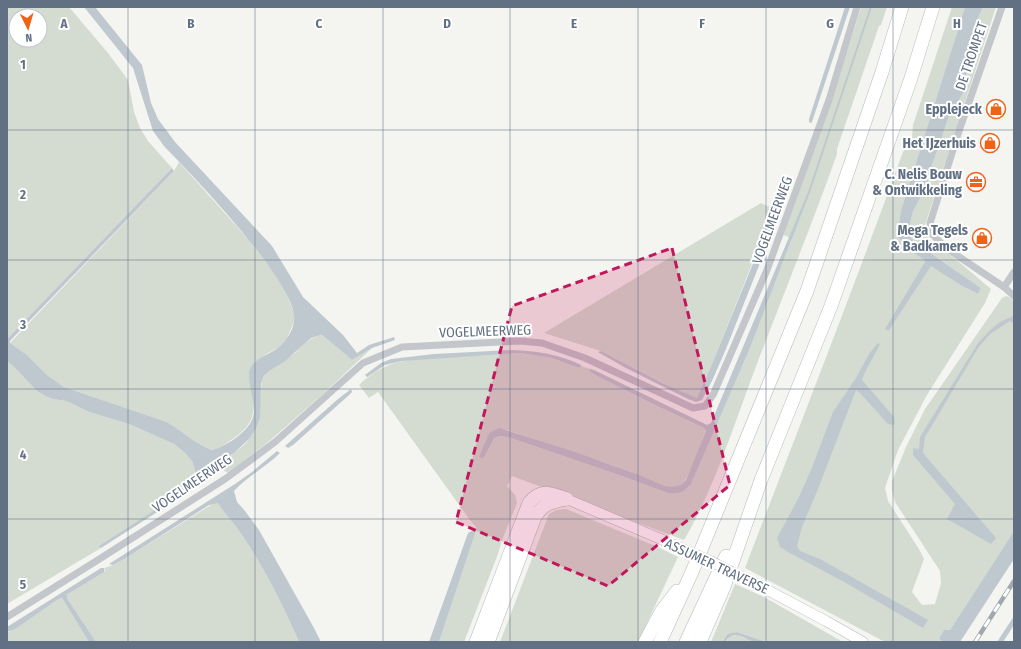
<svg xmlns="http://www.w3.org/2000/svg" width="1021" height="649" font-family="'Fira Sans Condensed',sans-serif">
  <rect width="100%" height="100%" fill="#f4f5f0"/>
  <g fill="#d4dcd1" fill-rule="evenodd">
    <path d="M7,7H69L108,53L128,80L134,112L140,128L148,141L172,168L7,339ZM16,16H40V40H16Z"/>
    <path d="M861,7H887L881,25L879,26L837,149V154C811,227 782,298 755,369C733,427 715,487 684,540L512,476L507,486L515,495L517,503L502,540L498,554L464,642H439L477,528L470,520L378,392L369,398L359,385C378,367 392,362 417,359L521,353L552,358L579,368L581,366L590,369L589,371L595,375L651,403L704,428L706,430C702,440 688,481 681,485C676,488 670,487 665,486L615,466L507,430L489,433L480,457L494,438L501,436L508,437L622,476L668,493L687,489L691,484L752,340L792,239L782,234L832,101Z"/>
    <path d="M952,7H965L901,210L897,236L908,249L924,260L925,262L924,265L929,267L931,266H933L962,286L978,294L981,288L913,241L908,233L913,210L927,185L928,172L937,151L948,119L963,93L975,25L983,7H996L925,225L927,235L931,241L959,262L991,289L985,303L927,395L898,450L885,488L888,501L919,549L924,559L912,592L922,605L935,604L941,583L940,571L895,502L892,491V481L906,447L925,409L1002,298L1006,296L1009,297L1014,301V315L1008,319L1014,325V531L950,630H944L939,638L942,642H885L745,568C798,430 852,292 903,152L912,138L913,125Z"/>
    <path d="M179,162L248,239L273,271L283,285L294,313V321L287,339L278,348L266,354L249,373C253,403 262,418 234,438C227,443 220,448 212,450C196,444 182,431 167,422L64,387L47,375L27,355L10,343L174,171Z"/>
    <polygon points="761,203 778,211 767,240 765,239 758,249 712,364 697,398 662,383 601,351 544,333"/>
    <path d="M322,335L352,360L372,348L323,394L267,443L228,473L223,470V460C230,455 244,447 249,439C252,434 259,408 260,401C261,393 260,385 264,377C268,369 286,359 295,353C303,345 311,336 322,335Z"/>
    <polygon points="7,361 15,368 37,391 53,399 66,401 89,412 129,424 174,444 185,453 192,461 198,480 195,484 100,546 101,548 7,604"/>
    <path d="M214,503H218C225,515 235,524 242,535C265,569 283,605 299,642H96L67,598V593L105,571L104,568L113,565L126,558Z"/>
    <polygon points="566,509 660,548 678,557 638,642 500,642 549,514 556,510"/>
    <polygon points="735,584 764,597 843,642 766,642 737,632 724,639 722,642 711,642"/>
    <polygon points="62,598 89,642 7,642 7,633 57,600"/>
    <polygon points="737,635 755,642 725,642 730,637"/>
  </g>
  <g fill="#bfc8ce">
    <path d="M84,7H95L142,65L151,103L158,119L175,142L272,246L303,297L343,335L357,353L369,345L394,337L395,340L372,348L352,360L322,335L317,336L311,338L285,361L269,371L264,376L261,384L260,418L256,428L249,439L235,452L223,460V470L101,548L99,546L195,484L198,480L192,461L185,453L174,444L129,424L89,412L66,401L53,399L46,396L37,391L15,368L7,361V339L172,168L174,171L10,341V343L27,355L47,375L64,387L167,422C182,431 196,444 212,450C227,446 254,429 254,411C254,399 249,387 249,375C249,359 270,355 279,347C286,341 293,331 294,321C300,286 191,174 164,146L153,131L133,68Z"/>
    <polygon points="845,7 850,7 812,122 811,123 809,122 809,119"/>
    <path d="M870,7H872L810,192L749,350L691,484C685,492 678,494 668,493L622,476L508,437L501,436L494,438L485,455L483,458L479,457L489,433L499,428L575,452L639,475L665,486L672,487L681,485L686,480L706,431L704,428L651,403L595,375L589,371L590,369L594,370L707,425L711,423L808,192Z"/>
    <polygon points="965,7 983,7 975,25 963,93 948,119 937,151 929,172 927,185 913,211 908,233 913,241 981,288 978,294 962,286 931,266 889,330 887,330 885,329 925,262 924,260 908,249 897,236 901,210"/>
    <polygon points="763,239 765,239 767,240 760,263 726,349 712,381 702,400 696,402 688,399 626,368 598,352 601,351 662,383 697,398 712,364"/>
    <path d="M1014,315V325L1010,321L990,334L978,348L925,437L923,453L996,538L991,544L947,519L955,504L913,455V448L919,449L920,437L978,343C985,336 993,326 1002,321C1006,319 1010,318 1014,315Z"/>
    <path d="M878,343L880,344C874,357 866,368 862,380L894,417L895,425L888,424L861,394L856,390L818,489L802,527L797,546L800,551L820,559L928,620L923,628L846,583L788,552L780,547L777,538L799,497L811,470L833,412L856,378L869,354Z"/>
    <path d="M512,350C536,351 559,354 581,365V366L579,368L552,358L521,353L402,361L385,365L367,377L365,375L381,363L391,359L434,354Z"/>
    <polygon points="351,389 352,392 348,396 293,445 288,448 285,446 338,399"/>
    <path d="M277,451L280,453C266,467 248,476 234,491L237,502L245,511L259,530L314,628L321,642H299C283,605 265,569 242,535C235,524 225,515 218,503L209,505L126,558L113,565L109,564L235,484L252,472Z"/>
    <polygon points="477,528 439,642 429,642 468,533"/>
    <polygon points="1014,531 1014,559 960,642 942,642 939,638 944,630 950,630"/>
    <polygon points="101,568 104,568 104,572 71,592 67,594 67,598 96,642 89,642 62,598 57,600 15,629 7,632 7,627"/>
    <polygon points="1014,616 1014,625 1003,642 997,642"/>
    <path d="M737,632L766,642C762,642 759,643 755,642C744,640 736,628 725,642H722L728,634Z"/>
  </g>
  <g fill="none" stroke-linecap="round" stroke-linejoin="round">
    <g stroke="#b8bbc0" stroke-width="11">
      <g id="secondary">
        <polyline points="567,499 663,540"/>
        <polyline points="758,585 826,621 863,642"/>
      </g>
    </g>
    <g stroke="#b5b8bc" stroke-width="14">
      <g id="motorway">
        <path d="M476,642L529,503C541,488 550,493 567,499"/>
        <path d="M488,642L535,517C544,503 551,502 567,499"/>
        <polyline points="645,642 661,612 677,591"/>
        <polyline points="660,642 692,572 807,291 882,72 902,7"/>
        <polyline points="686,642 726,556"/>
        <polyline points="700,642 724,587 761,480 831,306 911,78 933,7"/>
      </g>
    </g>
    <g stroke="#c3c6ca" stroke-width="7">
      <polyline points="1002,7 960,128 930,223 932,234 946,248 1004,287 1014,272"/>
      <polyline points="1004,287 1014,296"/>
      <polyline points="7,617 101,558 225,479 275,442 363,363 402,347 520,341 542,343 585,358 693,408 705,406 713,395 767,270 829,100 857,7"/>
    </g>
    <use href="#secondary" stroke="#fff" stroke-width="10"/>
    <use href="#motorway" stroke="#fff" stroke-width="13"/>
    <g stroke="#a3a8af" stroke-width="4.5">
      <polyline id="rail" points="975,642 1014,581"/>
    </g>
    <use href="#rail" stroke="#fff" stroke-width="3" stroke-dasharray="9" stroke-linecap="butt"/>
    <g stroke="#b8bbc0" stroke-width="11" stroke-linecap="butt">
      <polyline id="secondary-bridge" points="663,540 710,561 758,585"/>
    </g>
    <use href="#secondary-bridge" stroke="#fff" stroke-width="10"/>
  </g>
  <path fill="#c2185b" fill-opacity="0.2" stroke="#c2185b" stroke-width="3" stroke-dasharray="8 5" stroke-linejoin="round" d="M672,248L730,485L608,586L456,522L512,306Z"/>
  <path fill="none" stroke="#617083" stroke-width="1" stroke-opacity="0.55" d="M128,7V642M255,7V642M383,7V642M510,7V642M638,7V642M766,7V642M893,7V642M7,130H1014M7,260H1014M7,389H1014M7,519H1014"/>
  <defs>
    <g id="shop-ring" transform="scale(1)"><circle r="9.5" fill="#fff" stroke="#ee6316" stroke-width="1.5"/><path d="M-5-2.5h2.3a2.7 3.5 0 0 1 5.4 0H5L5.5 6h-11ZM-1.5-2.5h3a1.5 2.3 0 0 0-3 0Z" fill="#ee6316"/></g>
    <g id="office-ring" transform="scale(1)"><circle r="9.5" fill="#fff" stroke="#ee6316" stroke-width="1.5"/><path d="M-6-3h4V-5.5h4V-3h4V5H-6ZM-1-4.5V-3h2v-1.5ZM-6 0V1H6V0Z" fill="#ee6316"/></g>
  </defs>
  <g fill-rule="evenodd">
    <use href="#shop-ring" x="996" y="109"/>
    <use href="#shop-ring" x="990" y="143"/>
    <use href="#office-ring" x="976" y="182"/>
    <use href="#shop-ring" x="982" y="238"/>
  </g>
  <g text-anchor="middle" stroke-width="4" stroke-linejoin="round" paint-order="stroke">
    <g font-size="14" fill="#617083" stroke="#fff">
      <text transform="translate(971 56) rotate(-71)" y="5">DE TROMPET</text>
      <text transform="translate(772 220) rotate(-70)" y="5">VOGELMEERWEG</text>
      <text transform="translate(485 331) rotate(-2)" y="5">VOGELMEERWEG</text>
      <text transform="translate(192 483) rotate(-34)" y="5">VOGELMEERWEG</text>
      <text transform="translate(717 566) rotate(25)" y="5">ASSUMER TRAVERSE</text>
    </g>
    <g font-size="14" font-weight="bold" fill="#617083" stroke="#fff" text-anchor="end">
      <text x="982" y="114">Epplejeck</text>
      <text x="976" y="148">Het IJzerhuis</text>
      <text x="962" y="179">C. Nelis Bouw<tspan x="962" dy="16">&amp; Ontwikkeling</tspan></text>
      <text x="968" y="235">Mega Tegels<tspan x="968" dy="16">&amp; Badkamers</tspan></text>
    </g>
  </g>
  <g font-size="13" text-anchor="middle" font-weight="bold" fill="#617083" stroke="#fff" stroke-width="4" stroke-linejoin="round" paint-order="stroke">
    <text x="64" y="28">A</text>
    <text x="191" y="28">B</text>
    <text x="319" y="28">C</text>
    <text x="447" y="28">D</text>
    <text x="574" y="28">E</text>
    <text x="702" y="28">F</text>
    <text x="830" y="28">G</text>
    <text x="957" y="28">H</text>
    <text x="23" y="69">1</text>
    <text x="23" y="199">2</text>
    <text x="23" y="329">3</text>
    <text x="23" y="459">4</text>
    <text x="23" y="589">5</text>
  </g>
  <rect width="1021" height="649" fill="none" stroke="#617083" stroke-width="16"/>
  <g transform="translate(28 28) rotate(175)"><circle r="19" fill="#ffffff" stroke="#c0c6cd"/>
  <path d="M0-3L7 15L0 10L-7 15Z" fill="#ee6316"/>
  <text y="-6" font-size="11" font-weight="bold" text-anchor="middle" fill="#617083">N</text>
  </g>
</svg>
